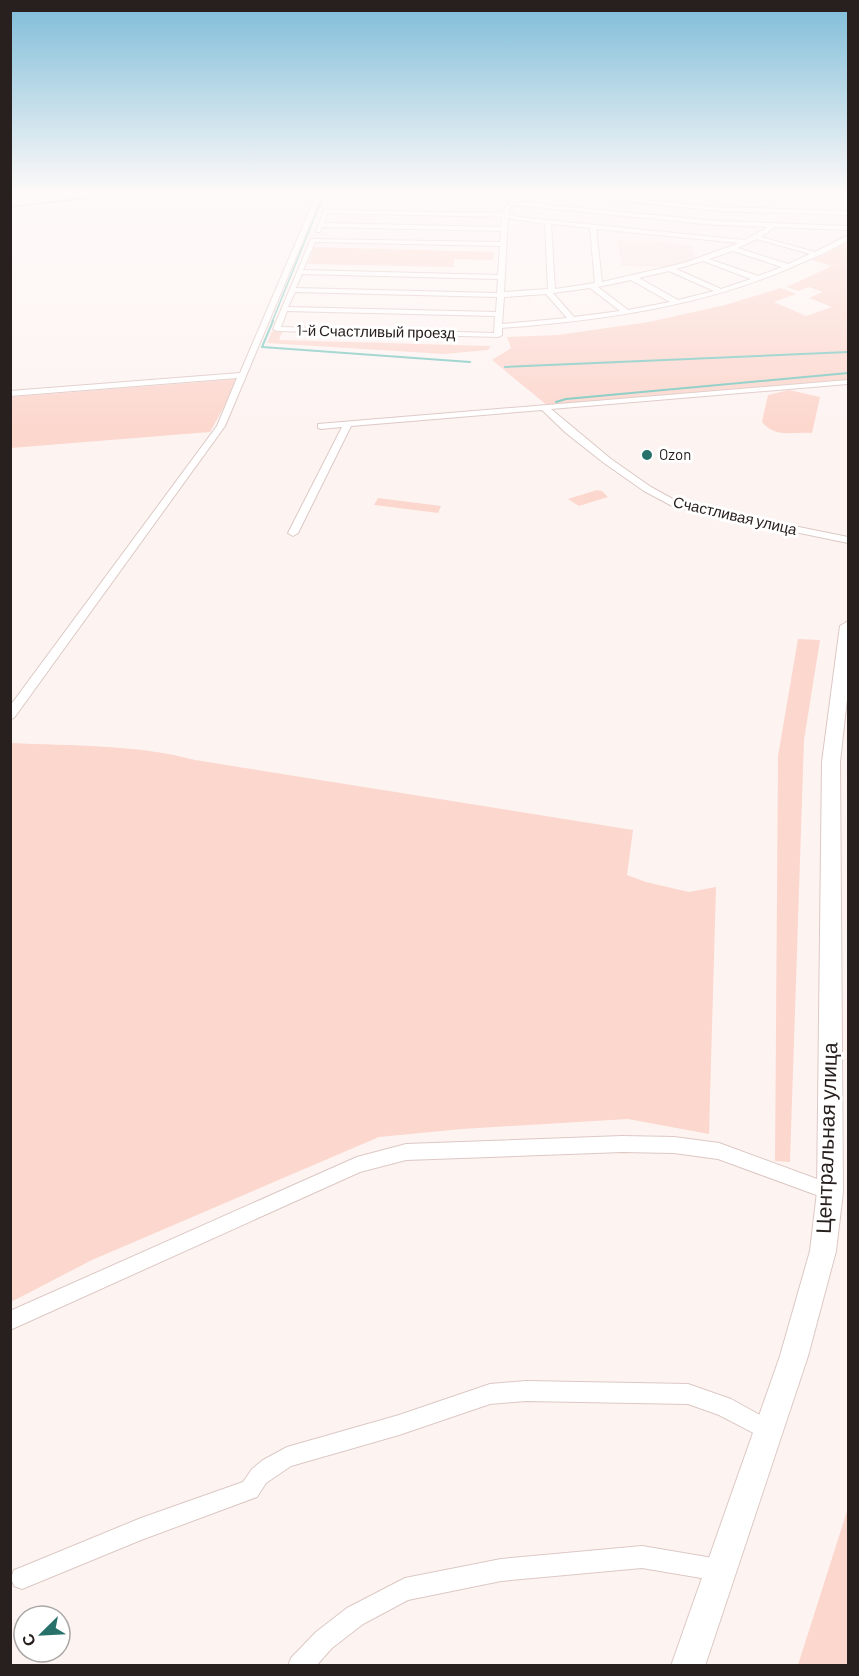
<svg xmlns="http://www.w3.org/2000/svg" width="859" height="1676" font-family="Barlow,sans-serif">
  <rect width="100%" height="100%" fill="#fdf4f2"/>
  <polygon fill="#f8e6e2" points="617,240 656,241 692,246 696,259 671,267 622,266"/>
  <g fill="#fcd7ce">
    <polygon points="848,242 848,382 548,406 492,360 511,348 507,337 558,335 649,322 725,305 781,288 796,294 774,302 806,316 832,307 809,298 823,292 809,287 798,291 787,287 832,266 812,260"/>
    <polygon points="314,247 496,252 494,253 493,260 454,259 454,267 308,264"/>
    <polygon points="272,331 282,332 279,340 491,346 488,350 444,354 267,343"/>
    <polygon points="239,379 210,432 11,448 11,397"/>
    <path d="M789,390L820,397L812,433C794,431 776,439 762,422L768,395Z"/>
    <polygon points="597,490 602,491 608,497 579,506 568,499"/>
    <polygon points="378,498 441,506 438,513 374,505"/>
    <polygon points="798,639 820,640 804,740 790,1162 775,1161 778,756"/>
    <path d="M11,743C72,746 135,744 195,760L633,830L627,875L646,882L689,892L716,887L709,1134L628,1119L462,1129L379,1137L92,1260L11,1302Z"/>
    <polygon points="848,1508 848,1665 798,1665"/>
  </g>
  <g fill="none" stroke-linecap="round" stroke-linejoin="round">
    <g stroke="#7ec8c0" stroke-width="1.5">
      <polyline points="712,193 725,194"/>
      <polyline points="10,207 85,198 92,193"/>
      <polyline points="272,322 324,194"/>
    </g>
    <g stroke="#7ec8c0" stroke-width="2">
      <polyline points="273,321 262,347 470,362"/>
      <polyline points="505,367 848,352"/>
      <polyline points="556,402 566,399 848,373"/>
    </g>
    <g stroke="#ddc8c4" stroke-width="2">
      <g id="street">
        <polygon points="317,193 323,193 225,426 14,718 10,719 10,706 217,426 237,378 10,396 10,391 240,373"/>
        <path d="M519,193H525L517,202L716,221L848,226V230L775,227L761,237L815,252L846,236L848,235V240C833,250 816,257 799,264C707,306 604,320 502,328V335L498,337L277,331L273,329L311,239L500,242L501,231L322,227L320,232H316L324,210L502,213L503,209ZM513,205L716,225L768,227L745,240L517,217L508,214V210ZM328,213L502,217L501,227L324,223ZM508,218L545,224L548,289L504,292ZM551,224L590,228L595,283L555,289ZM596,229L739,243L684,263L602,282ZM757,239L810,254L788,264L738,248ZM315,242L500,246L498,275L303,270ZM733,251L782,267L758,276L709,259ZM703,261L751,279L721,289L676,269ZM669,271L714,291L678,300L639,278ZM302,274L498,279L497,293L296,288ZM631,280L670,302L628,310L598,287ZM590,288L620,311L574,317L553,293ZM295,292L497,297L496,312L288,307ZM546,294L567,318L502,324L504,297ZM287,311L495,316L494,333L281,327Z"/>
        <polygon points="545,193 564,193 720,207 848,211 848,215 720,211"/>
        <polygon points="720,193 848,194 848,198 723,195"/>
        <polygon points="848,380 848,384 551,409 611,459 651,487 680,503 848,537 848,543 674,507 644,491 604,463 566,433 542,410 351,426 298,533 293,536 288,533 342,427 321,429 318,428 318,424"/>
        <polygon points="622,1136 674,1137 719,1143 836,1186 839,1192 836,1198 830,1200 718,1159 674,1153 622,1152 406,1160 360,1172 10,1330 10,1311 357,1157 406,1144"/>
        <polygon points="526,1381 688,1384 731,1399 776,1424 779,1431 776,1438 769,1441 719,1415 688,1404 526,1401 490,1404 399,1435 291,1466 266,1483 257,1497 141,1540 22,1589 14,1586 11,1578 14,1570 22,1567 141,1518 243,1482 252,1469 263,1460 287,1447 399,1415 490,1384"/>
        <polygon points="642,1546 719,1559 727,1562 730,1570 727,1578 719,1581 642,1568 501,1581 408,1600 363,1624 332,1648 316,1666 288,1666 291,1658 316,1632 347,1608 405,1578 501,1559"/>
      </g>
    </g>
    <g stroke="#ddc8c4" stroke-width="2">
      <polygon id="secondary" points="848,621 848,690 840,762 843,1192 836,1251 808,1356 705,1666 671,1666 780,1356 810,1251 817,1192 822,762 840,626"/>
    </g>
    <use href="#street" fill="#fff" fill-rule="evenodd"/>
    <use href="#secondary" fill="#fff" fill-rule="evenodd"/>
  </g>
  <linearGradient id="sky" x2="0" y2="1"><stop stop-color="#7dbcd8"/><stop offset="0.45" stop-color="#fefaf9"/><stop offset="1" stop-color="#fefaf9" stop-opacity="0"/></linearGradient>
  <rect width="859" height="427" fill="url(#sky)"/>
  <circle fill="#28716b" stroke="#fff" stroke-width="2" cx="647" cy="455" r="6"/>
  <g text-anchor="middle" stroke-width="6" stroke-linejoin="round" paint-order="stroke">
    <g font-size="15" fill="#28201f" stroke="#fff">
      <text transform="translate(376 332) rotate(1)" y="5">1-й Счастливый проезд</text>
      <text transform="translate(735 516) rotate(13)" y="5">Счастливая улица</text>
    </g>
    <g font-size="15" fill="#28201f" stroke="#fff" text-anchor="start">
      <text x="659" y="460">Ozon</text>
    </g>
    <g font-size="21" fill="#28201f" stroke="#fff">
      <text transform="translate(827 1138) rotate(-88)" y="7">Центральная улица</text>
    </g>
  </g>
  <rect width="859" height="1676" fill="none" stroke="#28201f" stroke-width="24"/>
  <g transform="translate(42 1634) rotate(246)"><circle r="28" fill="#ffffff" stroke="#a9a6a5" stroke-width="1.5"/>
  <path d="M0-4.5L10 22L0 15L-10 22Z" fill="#28716b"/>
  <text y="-9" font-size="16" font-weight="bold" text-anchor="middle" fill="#28201f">С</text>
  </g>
</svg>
